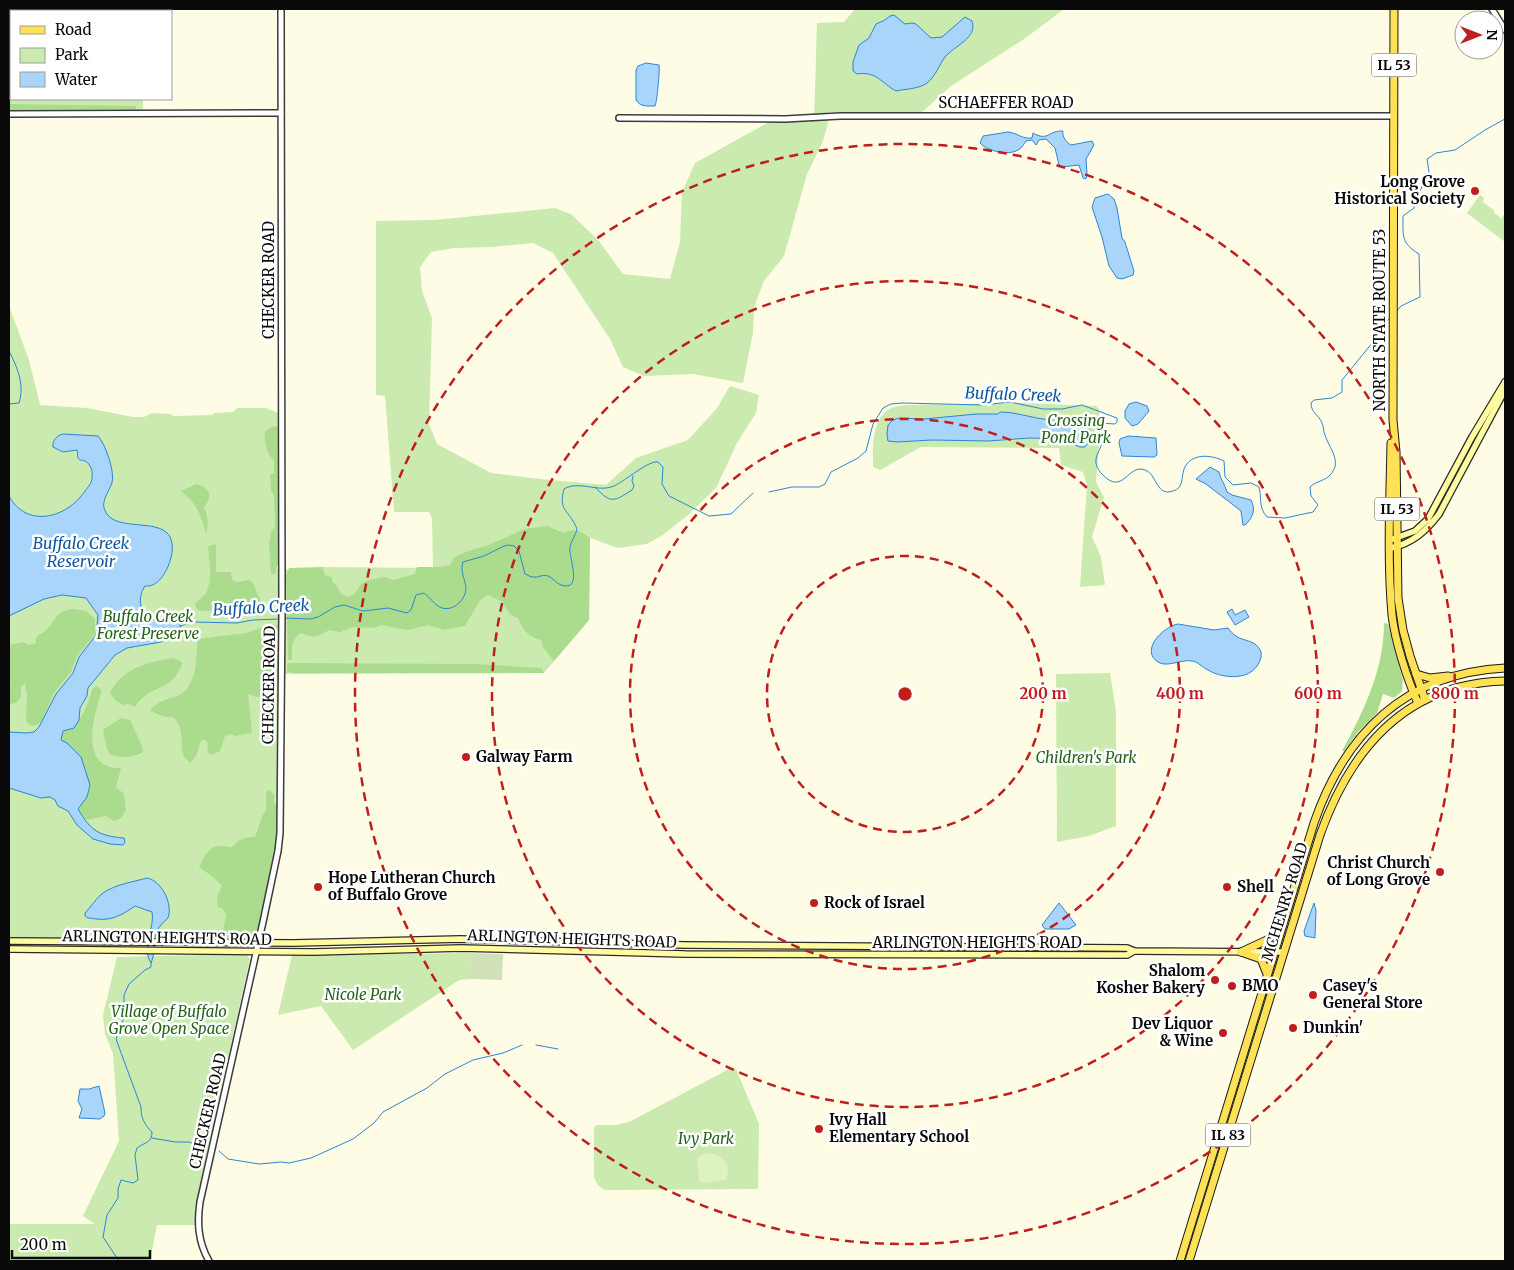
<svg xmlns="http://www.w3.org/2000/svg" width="1514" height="1270" font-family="Merriweather,serif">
  <rect width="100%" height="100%" fill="#fffce6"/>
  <g fill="#caeaaf">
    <polygon points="9,9 143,9 143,11 11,11 11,99 143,99 143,111 10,111 9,135"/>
    <polygon points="855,9 1064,9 1027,37 951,86 921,113 828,112 828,123 823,141 807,174 784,256 764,281 754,307 753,333 743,383 693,374 644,376 623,367 610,339 553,253 533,243 493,247 454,248 431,252 420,267 422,291 432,318 429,424 437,444 491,473 540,479 606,485 636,458 688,440 717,408 730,386 759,395 756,413 737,443 716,488 688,515 663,535 647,544 618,548 590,538 589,620 544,673 279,674 277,840 262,916 255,939 9,938 9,306 29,360 40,405 87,408 133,417 144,417 152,413 171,414 173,416 212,415 214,413 233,412 237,408 266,408 278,413 278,426 276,426 276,569 322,569 322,567 433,568 432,518 429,512 394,512 385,396 376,395 376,221 434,220 555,208 571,214 599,241 623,274 670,279 680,242 682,192 695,163 769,122 814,121 817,23 844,22"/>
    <polygon points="1480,195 1484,198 1483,202 1492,209 1493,208 1495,214 1499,216 1500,219 1505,214 1505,242 1467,213"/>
    <path d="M1022,403L1096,406L1099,409L1101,423L1096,482L1104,497L1092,537L1101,557L1105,585L1080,587L1087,485L1083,472L1061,465L1059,448L921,447L880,470L873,467C873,447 871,415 894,407C898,406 904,405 909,405Z"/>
    <polygon points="1110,673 1116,711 1116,826 1089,836 1057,842 1056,674"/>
    <polygon points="471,953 470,979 459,980 353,1050 321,1006 278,1015 292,955"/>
    <polygon points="246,954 250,959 202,1175 195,1208 195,1225 157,1225 150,1261 9,1261 9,1224 95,1224 83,1216 119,1141 113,1054 105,1034 103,1015 117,957"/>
    <path d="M729,1069H736L759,1124L758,1189L606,1190C599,1188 597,1184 594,1177V1127L597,1125H617L631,1121Z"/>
  </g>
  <g fill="#abdc8d">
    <polygon points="9,104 136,106 136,109 9,110"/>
    <path d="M278,426L279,561L275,574H271L269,544L271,532L275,526L274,495L271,491L270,474L274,473V460C266,454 264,440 265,431L271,427Z"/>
    <path d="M197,484L204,487L209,492V499L204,508C209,518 208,524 206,535C202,517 197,503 181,491Z"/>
    <path d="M548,526L563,533C575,528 579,530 590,538L589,620L554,661L543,647L541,640C528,637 523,630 518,618C509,615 506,610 503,602L488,595L480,600L465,626L444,630L428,625L408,630L381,625L373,628L353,627L340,632L329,630C319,637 312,638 301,633C291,638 292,650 292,660H288L286,576L289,568L322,567L325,575L332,577V581L338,588L341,594L349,597L355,593L362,583L369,580L385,577L393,580L415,574L417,567H440L450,565L455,557L465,552L489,545L524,529Z"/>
    <path d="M216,544V572H231L232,580L237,582L250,580L254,585L264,609L200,611L196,608L195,604C198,600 204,597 206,593C213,580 209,559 208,546Z"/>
    <path d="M74,609L86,611L95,619V634L77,656L71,672L54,693L41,722L34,726L28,724L26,720L27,695L25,684L21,687V697L16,703L10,704C7,695 13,686 9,678V645L22,642L29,645L35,644L37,636C41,634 45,632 48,628C57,618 57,610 74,609Z"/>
    <path d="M1384,623L1388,624L1403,680L1402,691L1394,698L1383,694L1377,713L1358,732L1344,751H1342C1364,711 1384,669 1384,623Z"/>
    <path d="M279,625V685L268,700L248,694L252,733L235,736L231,734L225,736L220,751L211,755L207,751L208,744L206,740H201L196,756L190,763C173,749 190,736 174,718L162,716L150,711C156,702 167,699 177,696C197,689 197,656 197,639L246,633L263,627Z"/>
    <path d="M172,658L179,660L183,663C180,669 177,676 172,680C159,691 145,690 135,707L128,704L123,705L115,700L110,693C121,669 148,662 172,658Z"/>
    <polygon points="289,663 475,664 541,668 544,673 291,673 287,671 287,665"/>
    <path d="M97,686L102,690C94,714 78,770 121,768L116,787L124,794L126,810L121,818L114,821L106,816L86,820L78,809L87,797V790L61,740L63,731C83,724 86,706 93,688Z"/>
    <path d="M121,718L130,720L142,746L143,752C135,758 120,758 111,755L107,749L103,730Z"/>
    <path d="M270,790L274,795V803L278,806L275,855L256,933L252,937H222L226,915L223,909L218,907L217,901L218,895L222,886L213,877L199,867C204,858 208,846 219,846C224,845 227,847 232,847C239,839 245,837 255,837L263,814L266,811V792Z"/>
  </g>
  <polygon fill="#d0e0b8" points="471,953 503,954 502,980 470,979"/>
  <path fill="#ddf1c1" d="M707,1153C723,1153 732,1166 726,1180L702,1183L699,1181L697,1158Z"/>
  <g fill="#a8d5f9" stroke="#2b86d4">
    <path d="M894,15L905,24L912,23L916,24L931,38L942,37L965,17L972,21C978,38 954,46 945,57C939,65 936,76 927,83C919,89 905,89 896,91C881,83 877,71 857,74L853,71V62L859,45L869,38L876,24L885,20L890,16Z"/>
    <path d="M646,63L659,65C660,70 657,102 655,106C648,106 640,107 636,100V70L638,66Z"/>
    <path d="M1008,132C1018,133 1021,139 1032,138L1033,133C1048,142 1049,130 1063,131C1062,137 1066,142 1071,145L1092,141L1094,145L1086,159L1087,174L1086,179L1083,178L1079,165L1062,167L1059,165L1055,148L1046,139L1039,140L1036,145L1032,140L1026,141C1024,144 1022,148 1018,150C1008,156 987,151 980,143L983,136Z"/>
    <polygon points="1108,194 1114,199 1117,208 1122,238 1125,242 1134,271 1133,275 1122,279 1117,278 1109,266 1102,237 1092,207 1095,198"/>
    <polygon points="1136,402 1147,406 1149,411 1138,424 1132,426 1125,418 1125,411 1129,404"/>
    <path d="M1000,412C1019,412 1036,420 1055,420C1066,420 1081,413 1089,423C1090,431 1091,440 1085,447H1080L1060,439L1030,438L988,441L932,440L897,442L888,441L887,434L888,425L893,420L899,418L924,419L976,414H998Z"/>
    <path d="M63,434L98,436C106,445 115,472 112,483C109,491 102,500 104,508C111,532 150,519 166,532C180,543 168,575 156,583C152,586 149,586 145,586C137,597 139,617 154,620C163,623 170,620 179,623L181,628L161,642L127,648L115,655L88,688L87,696L80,708L79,720L74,728L63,731L61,740L67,743L81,757L90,785L87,797L78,809C91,831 99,836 124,838L125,842L123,845L110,844L93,839L77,825L68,811L58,806L55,800L50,797L41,798L9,788V732L27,733L34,732L39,727L56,694L73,673L79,657L96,635L98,615L86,598L62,595L44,599L9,616V496C27,529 67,518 85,491C88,487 92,483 92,478C93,472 91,464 85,461C81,459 81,462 78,458C77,456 78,453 77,450L63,452L53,447C52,441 57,435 63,434Z"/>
    <polygon points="1128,436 1156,438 1157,455 1154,457 1122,456 1119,443 1120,439"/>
    <path d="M1210,467L1219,472C1220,479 1225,484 1227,492L1232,495L1251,500C1256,509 1253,518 1245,525H1243L1241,511L1206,484L1196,479Z"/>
    <polygon points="1232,609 1235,615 1245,610 1249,617 1235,625 1227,612"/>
    <path d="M1178,624L1214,630L1228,628C1230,631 1233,634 1236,636C1244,642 1256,639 1261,652C1262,656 1260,662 1257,666C1247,681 1221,678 1208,670C1201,667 1199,662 1192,661C1181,659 1167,668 1158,662C1140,651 1162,627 1178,624Z"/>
    <path d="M147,878C162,881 173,904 168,918C147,936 159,943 151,963C141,948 155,928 152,912L135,906C122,915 112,921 96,919C91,918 89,919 85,916V913C90,908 98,896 103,893C116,884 133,882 147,878Z"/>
    <polygon points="1059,903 1076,925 1069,929 1045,929 1042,925"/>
    <polygon points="1314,903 1316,911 1315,936 1315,938 1305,936 1304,931"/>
    <polygon points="99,1086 105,1113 104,1116 100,1119 79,1118 82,1109 78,1101 80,1089 89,1089"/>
  </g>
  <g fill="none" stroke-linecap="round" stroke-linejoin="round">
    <g stroke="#2b86d4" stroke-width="1">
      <polyline points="88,11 89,9"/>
      <polyline points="9,68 11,67"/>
      <path d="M1396,312L1401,306L1420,297L1419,254C1401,243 1403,236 1403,216L1414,208L1418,195L1429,172L1427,159L1436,153L1455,150L1485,130L1505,119"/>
      <path d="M9,351C17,367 25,384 19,403L9,404"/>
      <path d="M595,487C611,504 613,502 632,490L634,486L632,481L633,476"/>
      <path d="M769,492L792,487H819L825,484L831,472L858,458L866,451L873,424L883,408L891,404L903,403L983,405L1010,402L1043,409H1062L1082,405L1117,418V422L1115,424L1100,423C1099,430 1102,435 1102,442C1101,449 1096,454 1096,460C1095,465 1099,471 1102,474C1123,497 1128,463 1145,470C1157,474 1156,497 1173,491C1184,488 1181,478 1184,469C1191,452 1212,455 1224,461L1225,477L1233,485L1251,483L1259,487C1262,498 1258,507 1267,517L1285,518L1313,512L1318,505L1311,496L1310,487C1316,481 1325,481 1330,475C1343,462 1329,448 1325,435C1323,431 1324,427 1322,423C1319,415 1311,413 1311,403L1314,400L1332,398L1342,392V380L1373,342L1383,325L1390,318"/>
      <path d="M284,618L310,619L318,617L335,607L344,605L363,611L388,608L407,613L411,610L416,595L424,593C430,597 435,606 442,608C449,610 455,607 460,602C474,586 458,578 463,562L484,556L502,547L508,545L514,546L519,551L525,574C528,575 530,577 533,577C538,578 542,574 548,576C553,578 556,583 561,585C584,592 568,556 570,547C571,541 576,535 577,529C569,509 558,512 564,489C579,480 598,493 614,486C625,481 649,460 658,462L663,467L662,484L669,496L709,516L731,514L753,493"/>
      <polyline points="180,626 194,622 237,623 253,620 280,619"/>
      <polyline points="536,1045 558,1049"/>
      <polyline points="152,1138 175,1142 189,1142 206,1149"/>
      <polyline points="219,1151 228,1159 259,1164 281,1162 289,1163 311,1158 353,1139 374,1123 383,1112 427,1088 445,1074 473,1060 503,1053 522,1045"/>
      <path d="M119,1261L103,1237L107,1215L118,1198V1189L121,1180L133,1183L138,1180L135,1155L137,1148C145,1142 152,1143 152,1132C144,1124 141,1118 141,1107L116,1039L124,1017V995L129,984L145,970L151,967V963"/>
    </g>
    <g stroke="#3c3c3c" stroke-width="8">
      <g id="tertiary">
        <polyline points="1492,9 1505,30"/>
        <polyline points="9,114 281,113"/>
        <polyline points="619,118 785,119 840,116 1393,116"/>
        <path d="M209,1261C198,1242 197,1223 200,1202L263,922L278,851L280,833L282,612L281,9"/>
      </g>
    </g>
    <g stroke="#2b2b2b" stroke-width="8">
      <g id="secondary">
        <polyline points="1393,539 1415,531 1428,519 1472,437 1505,382"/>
        <path d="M1391,548C1413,543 1426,531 1439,514L1505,390"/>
        <polyline points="9,941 294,943 460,939 685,945 1127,948 1134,951 1284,952"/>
        <polyline points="9,949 314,952 461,948 685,954 1127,955 1134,951"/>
      </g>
    </g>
    <g stroke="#1a1a1a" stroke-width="9">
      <g id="primary">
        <polyline points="1394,9 1393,420 1396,452 1398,598 1403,630 1410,656 1425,700"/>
        <path d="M1391,443C1390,499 1387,559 1392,615C1395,641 1407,679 1418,703"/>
        <polyline points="1416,674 1430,678 1448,676"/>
        <polyline points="1241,952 1269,939 1280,925"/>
        <polyline points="1241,952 1261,959 1267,974"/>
        <path d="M1180,1261L1314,823C1345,733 1406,673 1505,668"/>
        <path d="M1189,1261L1320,835C1351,748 1407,683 1505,681"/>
      </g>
    </g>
    <use href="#tertiary" stroke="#fff" stroke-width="5"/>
    <use href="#secondary" stroke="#fffba1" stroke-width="5.5"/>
    <use href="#primary" stroke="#ffe156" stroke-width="7"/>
  </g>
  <g fill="none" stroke="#bf1f1c" stroke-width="2.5" stroke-dasharray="9 6">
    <circle cx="905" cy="694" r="138"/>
    <circle cx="905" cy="694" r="275"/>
    <circle cx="905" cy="694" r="413"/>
    <circle cx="905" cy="694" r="550"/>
  </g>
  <g fill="#bf1f1c" stroke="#fff" stroke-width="2">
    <circle cx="1475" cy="191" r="5"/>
    <circle cx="466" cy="757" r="5"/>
    <circle cx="1440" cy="872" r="5"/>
    <circle cx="318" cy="887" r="5"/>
    <circle cx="1227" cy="887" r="5"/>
    <circle cx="814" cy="903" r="5"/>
    <circle cx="1215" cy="980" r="5"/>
    <circle cx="1232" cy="986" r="5"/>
    <circle cx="1313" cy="995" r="5"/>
    <circle cx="1293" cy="1028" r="5"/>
    <circle cx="1223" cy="1033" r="5"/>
    <circle cx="819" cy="1129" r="5"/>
  </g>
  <g text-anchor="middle" stroke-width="5" stroke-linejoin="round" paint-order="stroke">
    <g fill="#fff" stroke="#535353" stroke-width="1">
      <rect x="1371.5" y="53.5" width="45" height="23" rx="4"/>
      <rect x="1374.5" y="497.5" width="45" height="23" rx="4"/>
      <rect x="1205.5" y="1123.5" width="45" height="23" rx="4"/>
    </g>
    <g font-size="14" font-weight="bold" fill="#090909">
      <text x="1394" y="70">IL 53</text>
      <text x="1397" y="514">IL 53</text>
      <text x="1228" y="1140">IL 83</text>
    </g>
    <g font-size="15" fill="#090909" stroke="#fff">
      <text x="1006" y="108">SCHAEFFER ROAD</text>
      <text transform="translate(269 280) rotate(-90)" y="5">CHECKER ROAD</text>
      <text transform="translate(1380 320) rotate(-90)" y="5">NORTH STATE ROUTE 53</text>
      <text transform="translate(269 685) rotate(-89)" y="5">CHECKER ROAD</text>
      <text transform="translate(1285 902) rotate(-73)" y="5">MCHENRY ROAD</text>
      <text transform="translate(167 938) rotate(1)" y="5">ARLINGTON HEIGHTS ROAD</text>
      <text transform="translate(572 939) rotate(2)" y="5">ARLINGTON HEIGHTS ROAD</text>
      <text x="977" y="948">ARLINGTON HEIGHTS ROAD</text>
      <text transform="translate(208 1111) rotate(-77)" y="5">CHECKER ROAD</text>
    </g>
    <g font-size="15" font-weight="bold" fill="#090909" stroke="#fff" text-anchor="start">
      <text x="1465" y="187" text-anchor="end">Long Grove<tspan x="1465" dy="17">Historical Society</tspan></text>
      <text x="476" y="762">Galway Farm</text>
      <text x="1430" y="868" text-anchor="end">Christ Church<tspan x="1430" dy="17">of Long Grove</tspan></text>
      <text x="328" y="883">Hope Lutheran Church<tspan x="328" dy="17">of Buffalo Grove</tspan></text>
      <text x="1237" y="892">Shell</text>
      <text x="824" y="908">Rock of Israel</text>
      <text x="1205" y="976" text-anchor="end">Shalom<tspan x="1205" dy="17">Kosher Bakery</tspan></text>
      <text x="1242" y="991">BMO</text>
      <text x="1323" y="991">Casey's<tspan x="1323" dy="17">General Store</tspan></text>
      <text x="1213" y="1029" text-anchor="end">Dev Liquor<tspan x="1213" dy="17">&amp; Wine</tspan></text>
      <text x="1303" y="1033">Dunkin'</text>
      <text x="829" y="1125">Ivy Hall<tspan x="829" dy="17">Elementary School</tspan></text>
    </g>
    <g font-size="15" font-style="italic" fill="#236318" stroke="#fff">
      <text x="1076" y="426">Crossing<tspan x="1076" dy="17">Pond Park</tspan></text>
      <text x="148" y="622">Buffalo Creek<tspan x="148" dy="17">Forest Preserve</tspan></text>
      <text x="1086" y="763">Children's Park</text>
      <text x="363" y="1000">Nicole Park</text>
      <text x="169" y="1017">Village of Buffalo<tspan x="169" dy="17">Grove Open Space</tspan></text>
      <text x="706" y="1144">Ivy Park</text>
    </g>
    <g font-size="16" font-style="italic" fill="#0e57a0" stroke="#fff">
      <text transform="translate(1013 394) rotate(2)" y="6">Buffalo Creek</text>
      <text x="81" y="549">Buffalo Creek<tspan x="81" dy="18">Reservoir</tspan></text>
      <text transform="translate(261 607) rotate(-3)" y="6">Buffalo Creek</text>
    </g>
  </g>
  <circle cx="905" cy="694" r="8" fill="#bf1f1c" stroke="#fff" stroke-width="2.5"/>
  <g font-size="15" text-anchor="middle" font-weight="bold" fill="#bf1f1c" stroke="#fff" stroke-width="5" stroke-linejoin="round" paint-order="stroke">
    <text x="1043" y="699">200 m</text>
    <text x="1180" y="699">400 m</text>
    <text x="1318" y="699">600 m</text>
    <text x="1455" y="699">800 m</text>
  </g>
  <rect width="1514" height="1270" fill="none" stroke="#090909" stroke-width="20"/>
  <rect x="10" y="10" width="162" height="90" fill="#ffffff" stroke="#9d9d9d"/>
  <rect x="20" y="26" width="25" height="8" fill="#ffe156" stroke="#9d9d9d"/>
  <text x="55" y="35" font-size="15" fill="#090909">Road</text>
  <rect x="20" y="48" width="25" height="15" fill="#caeaaf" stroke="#9d9d9d"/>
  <text x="55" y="60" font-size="15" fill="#090909">Park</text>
  <rect x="20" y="72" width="25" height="15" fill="#a8d5f9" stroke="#9d9d9d"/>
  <text x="55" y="85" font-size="15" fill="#090909">Water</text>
  <g transform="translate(1479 35) rotate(90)"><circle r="24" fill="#ffffff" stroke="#9d9d9d"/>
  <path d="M0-4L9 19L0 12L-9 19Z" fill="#bf1f1c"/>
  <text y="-8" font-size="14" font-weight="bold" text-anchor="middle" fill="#090909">N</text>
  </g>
  <path d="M12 1250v8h138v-8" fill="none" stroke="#090909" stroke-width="2.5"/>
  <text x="20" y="1250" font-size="15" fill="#090909" stroke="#ffffff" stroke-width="4" paint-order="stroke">200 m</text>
</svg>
